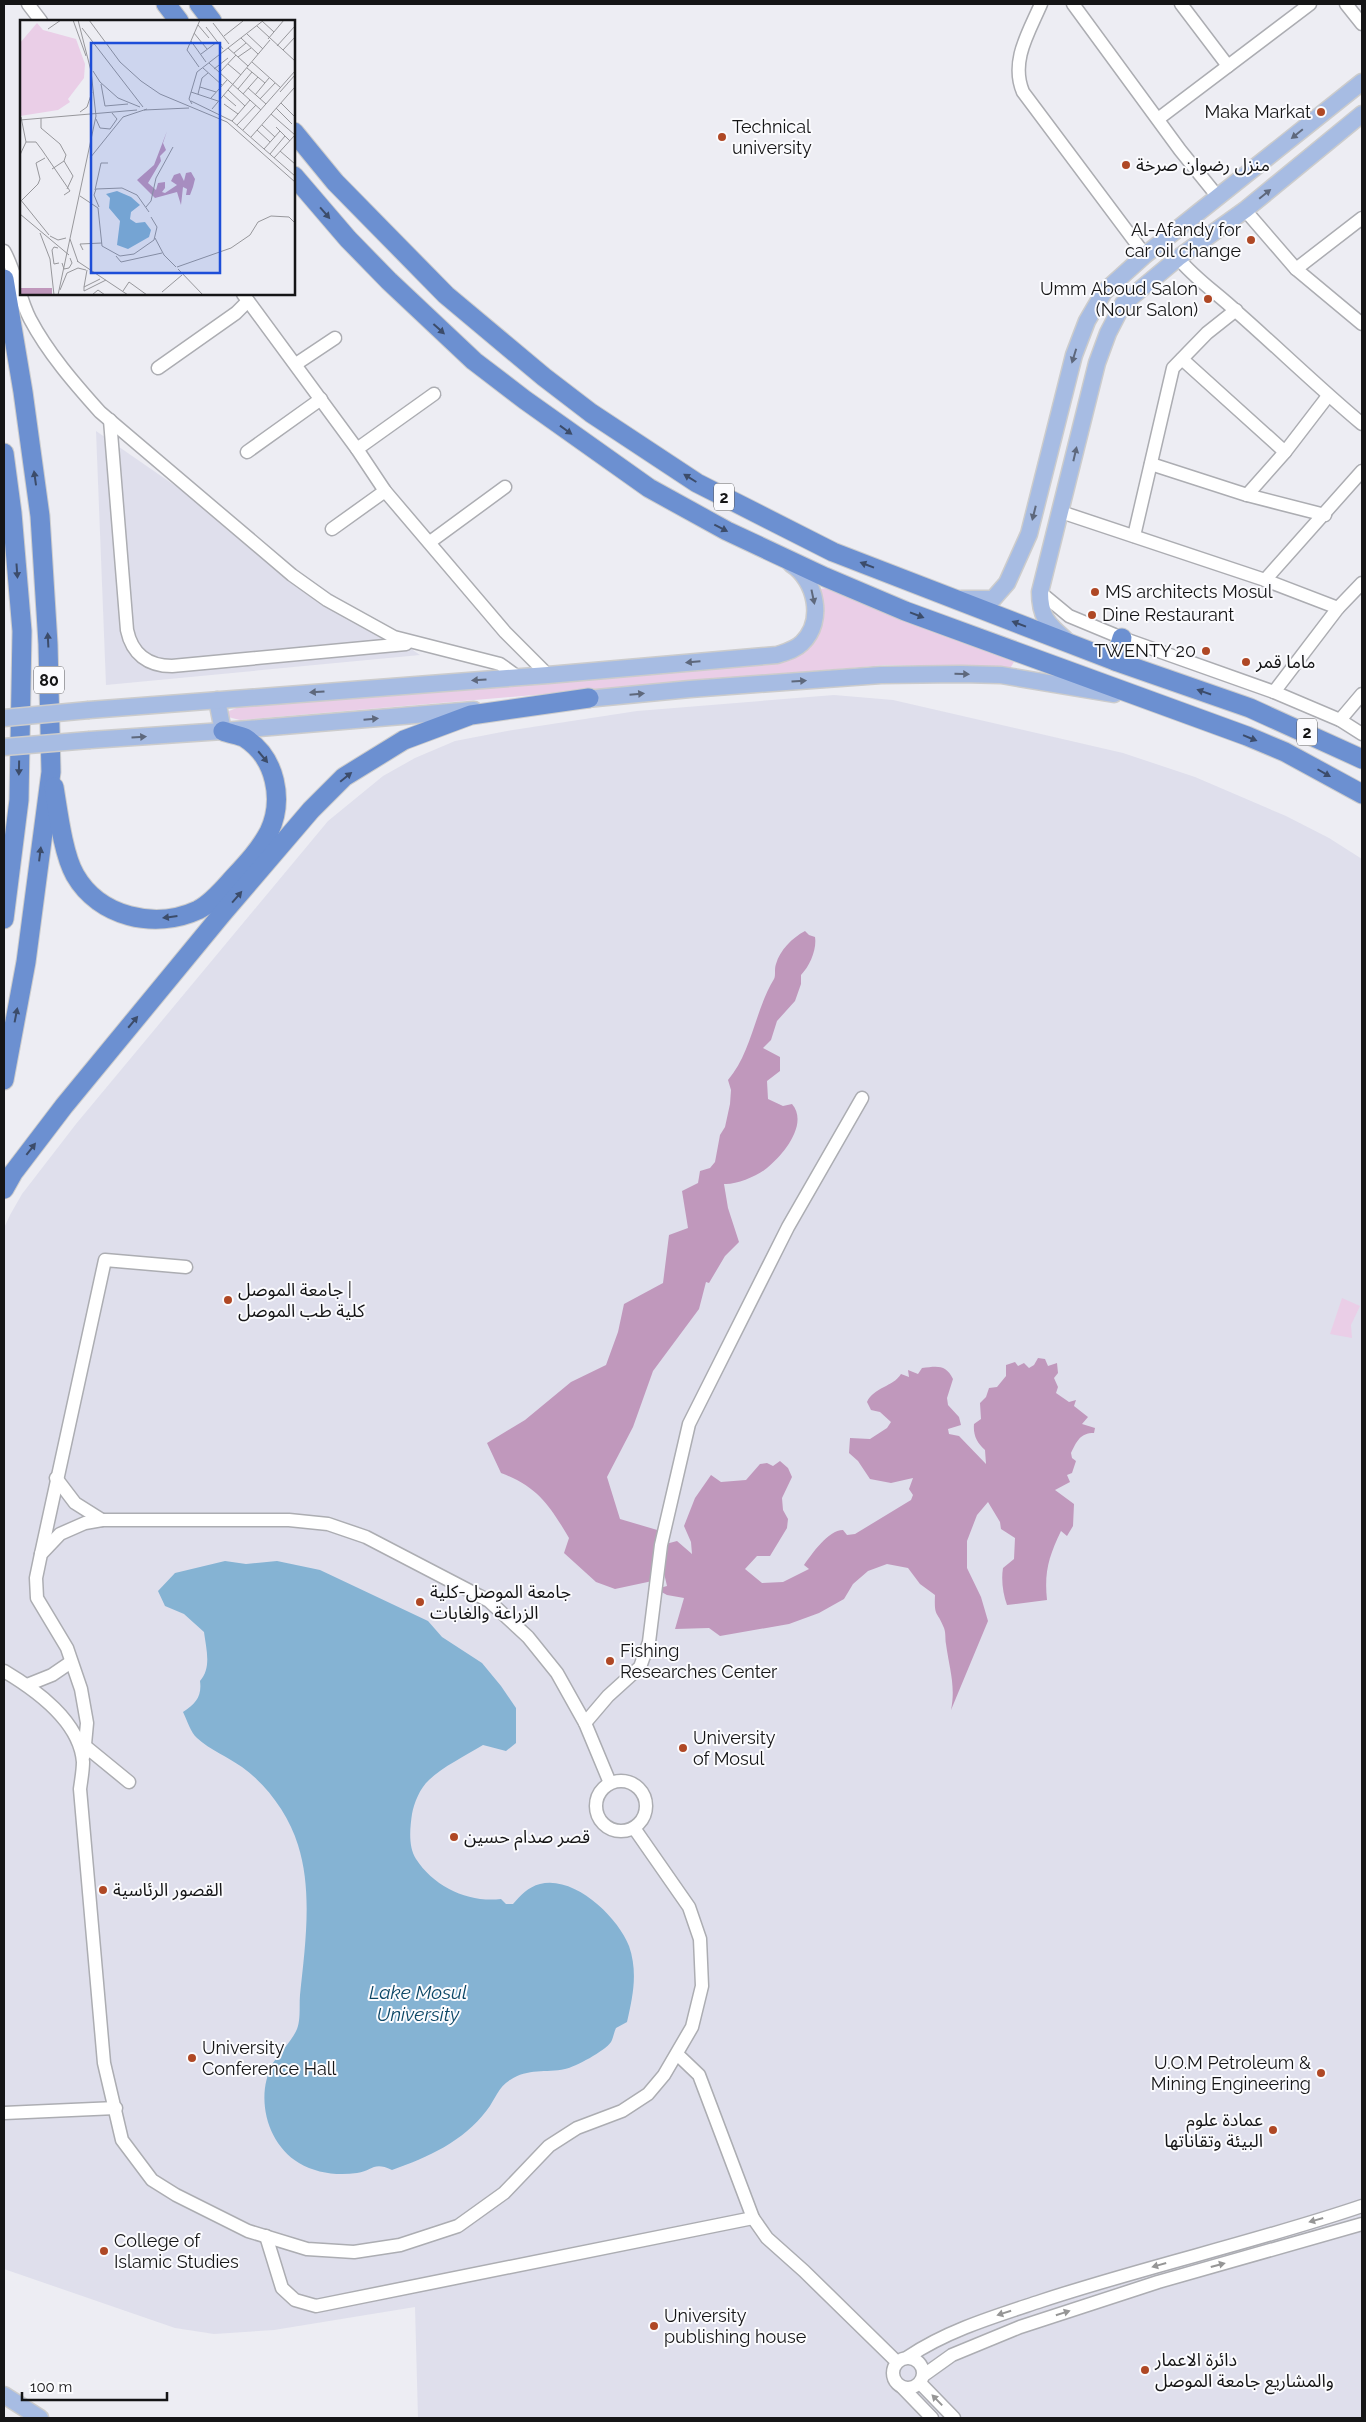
<svg xmlns="http://www.w3.org/2000/svg" width="1366" height="2422" font-family="Raleway,'Noto Sans Arabic',sans-serif">
  <rect width="100%" height="100%" fill="#ededf3"/>
  <g fill="#dfdfec">
    <polygon points="96,431 420,655 106,685"/>
    <polygon points="834,695 893,700 1123,753 1195,777 1286,816 1329,838 1362,859 1362,2418 418,2418 415,2307 274,2330 214,2334 175,2328 4,2269 4,1228 10,1215 22,1194 76,1124 328,821 383,776 415,758 455,741 507,731 637,711"/>
  </g>
  <g fill="#eacee7">
    <polygon points="828,588 1014,662 1009,670 964,665 885,665 240,720 228,717 229,711 239,707 777,662 791,659 799,654 819,589"/>
    <polygon points="1342,1298 1360,1306 1351,1325 1352,1338 1330,1334"/>
  </g>
  <path fill="#c098bc" d="M805,931L809,935L815,937C817,949 810,966 801,975V984L795,1001L777,1021L771,1040L763,1048L780,1057V1071L767,1081L768,1099L783,1106L792,1104C809,1124 783,1155 767,1168C758,1176 736,1185 724,1184L728,1208L739,1242L725,1256L709,1283L706,1282L699,1309L653,1371L633,1427L607,1477L620,1519L664,1532L662,1545L677,1541L692,1554L691,1542L684,1526L695,1498L711,1475L721,1482L746,1480L760,1464L767,1463L773,1466L780,1461L788,1468L792,1477L782,1498L783,1510L788,1519L787,1528L770,1556H757L745,1569L762,1583L783,1582L809,1569L804,1565C812,1554 828,1530 843,1530L847,1535L855,1534L911,1500L913,1495L909,1489L913,1478L891,1483L870,1479L858,1461L849,1453L850,1438L870,1439L887,1428L891,1422L880,1412L871,1410L867,1402C874,1387 893,1387 901,1374L909,1377L908,1370L918,1374L922,1368C937,1366 946,1364 953,1379L947,1398L948,1405L959,1417L961,1425L948,1429L949,1434L959,1436L986,1464L985,1450C977,1443 973,1435 974,1424L981,1419L980,1403L986,1397L989,1388L997,1387L1006,1376V1365L1015,1362L1018,1366L1024,1363L1029,1368L1034,1365L1038,1358L1045,1359L1048,1366L1057,1363L1058,1373L1054,1378L1058,1387L1056,1393L1069,1402L1076,1400L1074,1406L1088,1417L1082,1424L1095,1428L1094,1433C1080,1433 1077,1441 1071,1453L1072,1458L1076,1461L1072,1473L1067,1475L1070,1482L1055,1490L1074,1504L1073,1526L1067,1536L1061,1531C1049,1556 1044,1572 1047,1600L1007,1605C1003,1594 1001,1580 1003,1568L1014,1559L1015,1538L1001,1529L1000,1522L988,1502L977,1515L967,1541V1568L981,1597L988,1621L951,1710C956,1686 949,1667 946,1644C945,1639 946,1633 944,1628C937,1610 934,1618 935,1595L920,1584L908,1568L887,1564L868,1571L853,1584L844,1599L819,1613L789,1624L720,1636L709,1628L675,1629L684,1598L667,1595L656,1589L667,1586L660,1556L657,1580L615,1589L596,1582L564,1553L569,1538C550,1506 538,1487 501,1473L487,1443L525,1420L571,1382L606,1365L618,1332L624,1304L663,1283L669,1235L688,1228L682,1191L698,1183L700,1171L710,1168L715,1162L720,1135L725,1127L730,1104L731,1090L728,1080C752,1052 755,1010 774,979C776,975 774,969 776,964C780,950 792,938 805,931Z"/>
  <path fill="#85b3d3" d="M225,1561L246,1564L277,1561L320,1570L428,1621L442,1637L482,1663L501,1686L516,1708V1743L506,1751L483,1745C467,1755 442,1767 429,1780C420,1788 414,1803 412,1814C410,1828 408,1846 416,1859C434,1887 469,1903 501,1899L506,1904H513C521,1895 528,1887 540,1884C574,1875 618,1917 629,1946C638,1972 633,1996 627,2022L616,2028C614,2032 613,2039 611,2042C605,2051 575,2067 565,2069C546,2073 528,2068 510,2080C498,2087 495,2100 487,2110C463,2142 428,2157 392,2170C373,2161 373,2171 357,2173C337,2176 316,2173 299,2163C266,2143 255,2096 273,2063C280,2052 292,2041 297,2029C301,2019 299,2005 300,1995C305,1947 313,1892 298,1845C289,1815 267,1785 242,1767C228,1757 210,1750 197,1738C191,1733 187,1720 183,1712C196,1704 202,1696 200,1681C212,1668 206,1648 204,1632L184,1614L165,1606L158,1591L175,1573Z"/>
  <g fill="none" stroke-linecap="round" stroke-linejoin="round">
    <g stroke="#acadb2" stroke-width="15">
      <g id="minor">
        <polyline points="28,4 41,21"/>
        <path d="M1041,4C1029,32 1010,61 1023,92L1145,255"/>
        <polyline points="1073,4 1180,150 1218,197"/>
        <polyline points="1181,4 1228,66"/>
        <polyline points="1346,4 1362,24"/>
        <polyline points="1158,119 1310,4"/>
        <polyline points="1245,210 1296,269 1362,324"/>
        <path d="M4,251C16,272 19,298 30,319C48,353 74,383 100,412L292,575L327,600L394,637L500,664L518,677"/>
        <path d="M1178,258C1195,279 1217,293 1237,312C1279,349 1319,388 1362,424"/>
        <polyline points="1296,269 1362,218"/>
        <polyline points="243,294 357,449 385,491 505,632 548,675"/>
        <polyline points="1182,359 1285,452"/>
        <polyline points="296,364 335,338"/>
        <polyline points="158,368 236,313 248,301"/>
        <path d="M110,420L127,630C132,654 148,666 172,666L406,644"/>
        <polyline points="357,449 434,394"/>
        <polyline points="247,452 321,399"/>
        <polyline points="1151,464 1247,495 1325,515"/>
        <polyline points="1247,495 1285,452 1328,396"/>
        <polyline points="1061,512 1265,580 1338,608"/>
        <polyline points="332,529 385,491"/>
        <polyline points="1134,536 1173,368 1207,333 1236,310"/>
        <polyline points="430,542 505,487"/>
        <polyline points="1265,580 1362,471"/>
        <polyline points="1040,592 1069,616 1122,638 1274,692 1340,720 1362,734"/>
        <polyline points="1274,692 1338,608 1362,583"/>
        <polyline points="1340,720 1362,694"/>
        <polyline points="56,1478 75,1503 102,1520"/>
        <polyline points="41,1554 105,1260 186,1267"/>
        <path d="M4,1671C36,1690 80,1721 83,1762C83,1771 81,1781 80,1789L104,2063L122,2140L152,2180L176,2195L248,2231L307,2249L354,2252L400,2245L458,2226L504,2193L549,2146L577,2128L622,2111L648,2094L664,2075L692,2027L702,1986L700,1939L689,1907L634,1828"/>
        <polyline points="27,1685 52,1675 71,1662"/>
        <polyline points="585,1723 608,1696 640,1667 649,1642 661,1545 689,1424 788,1227 862,1098"/>
        <polyline points="85,1746 129,1782"/>
        <polyline points="84,1755 87,1723 81,1689 67,1648 37,1598 36,1578 41,1554 60,1534 85,1523 102,1520 289,1520 328,1524 366,1537 489,1601 528,1637 557,1673 585,1723 610,1783"/>
        <circle cx="621" cy="1806" r="25"/>
        <polyline points="677,2054 699,2075 753,2218 767,2238 804,2271 897,2362"/>
        <polyline points="4,2113 116,2108"/>
        <polyline points="266,2236 282,2288 295,2300 316,2306 753,2218"/>
        <path d="M908,2357C948,2330 996,2316 1041,2301C1147,2266 1256,2242 1362,2206"/>
        <circle cx="908" cy="2373" r="15"/>
        <polyline points="924,2375 952,2355 1020,2327 1158,2282 1362,2224"/>
        <polyline points="920,2383 954,2418"/>
        <polyline points="902,2387 932,2418"/>
      </g>
    </g>
    <g stroke="#ccc" stroke-width="19">
      <g id="major">
        <polyline points="961,599 993,599 1007,583 1029,534 1074,355 1087,321 1104,292 1145,255 1362,82"/>
        <path d="M1065,639C1047,624 1040,616 1040,592L1097,363L1108,333L1123,304L1178,258L1245,210L1362,114"/>
        <polyline points="217,700 223,731"/>
        <polyline points="576,700 690,689 881,675 961,674 1001,675 1114,694"/>
        <path d="M89,710L548,675L777,655C786,652 795,650 802,643C825,621 816,580 791,564"/>
        <polyline points="90,740 223,731 474,710"/>
        <polyline points="4,2395 40,2418"/>
      </g>
    </g>
    <g stroke="#ccc" stroke-width="21">
      <g id="highway">
        <polyline points="166,4 179,21"/>
        <polyline points="199,4 212,21"/>
        <polyline points="294,132 335,182 446,295 544,377 591,413 697,483 833,552 1115,661 1250,708 1362,759"/>
        <polyline points="294,176 348,239 389,281 474,361 525,400 649,488 727,531 825,577 905,611 1247,736 1285,752 1362,794"/>
        <polyline points="4,279 23,392 40,516 48,644 51,772 26,962 4,1080"/>
        <polyline points="4,453 12,513 22,631 19,800 4,919"/>
        <polyline points="1115,661 1122,638"/>
        <path d="M54,787C58,811 63,854 75,875C99,917 155,930 198,910C212,903 224,888 234,877C247,863 260,849 269,832C284,800 276,758 245,738C239,735 230,734 223,731"/>
        <polyline points="4,1189 13,1173 64,1106 222,914 311,810 344,777 404,740 471,715 589,698"/>
      </g>
    </g>
    <use href="#minor" stroke="#fff" stroke-width="12"/>
    <use href="#major" stroke="#a7bce3" stroke-width="16"/>
    <use href="#highway" stroke="#6c90d1" stroke-width="19"/>
    <g stroke="#ccc" stroke-width="19" stroke-linecap="butt">
      <g id="major-bridge">
        <polyline points="4,718 89,710"/>
        <polyline points="4,747 90,740"/>
      </g>
    </g>
    <use href="#major-bridge" stroke="#a7bce3" stroke-width="16"/>
  </g>
  <defs><path id="oneway-solid" d="M-6-.8H1V-3.2L6.5 0L1 3.2V.8H-6Z" transform="scale(1.25)"/></defs>
  <g fill="#5e687c">
    <use href="#oneway-solid" transform="translate(1297 134) rotate(141)"/>
    <use href="#oneway-solid" transform="translate(1265 194) rotate(-39)"/>
    <use href="#oneway-solid" transform="translate(1074 356) rotate(107)"/>
    <use href="#oneway-solid" transform="translate(1075 454) rotate(-77)"/>
    <use href="#oneway-solid" transform="translate(1034 513) rotate(104)"/>
    <use href="#oneway-solid" transform="translate(813 597) rotate(78)"/>
    <use href="#oneway-solid" transform="translate(693 662) rotate(175)"/>
    <use href="#oneway-solid" transform="translate(962 674) rotate(1)"/>
    <use href="#oneway-solid" transform="translate(479 680) rotate(176)"/>
    <use href="#oneway-solid" transform="translate(799 681) rotate(-4)"/>
    <use href="#oneway-solid" transform="translate(317 692) rotate(176)"/>
    <use href="#oneway-solid" transform="translate(637 694) rotate(-5)"/>
    <use href="#oneway-solid" transform="translate(371 719) rotate(-5)"/>
    <use href="#oneway-solid" transform="translate(139 737) rotate(-4)"/>
  </g>
  <g fill="#3c4c6a">
    <use href="#oneway-solid" transform="translate(325 213) rotate(49)"/>
    <use href="#oneway-solid" transform="translate(439 329) rotate(42)"/>
    <use href="#oneway-solid" transform="translate(566 430) rotate(36)"/>
    <use href="#oneway-solid" transform="translate(35 478) rotate(-98)"/>
    <use href="#oneway-solid" transform="translate(690 478) rotate(-148)"/>
    <use href="#oneway-solid" transform="translate(721 528) rotate(27)"/>
    <use href="#oneway-solid" transform="translate(867 565) rotate(-159)"/>
    <use href="#oneway-solid" transform="translate(17 571) rotate(86)"/>
    <use href="#oneway-solid" transform="translate(917 615) rotate(21)"/>
    <use href="#oneway-solid" transform="translate(1019 624) rotate(-159)"/>
    <use href="#oneway-solid" transform="translate(48 640) rotate(-93)"/>
    <use href="#oneway-solid" transform="translate(1204 692) rotate(-161)"/>
    <use href="#oneway-solid" transform="translate(1250 738) rotate(22)"/>
    <use href="#oneway-solid" transform="translate(263 757) rotate(50)"/>
    <use href="#oneway-solid" transform="translate(19 768) rotate(91)"/>
    <use href="#oneway-solid" transform="translate(1324 773) rotate(30)"/>
    <use href="#oneway-solid" transform="translate(346 777) rotate(-39)"/>
    <use href="#oneway-solid" transform="translate(40 854) rotate(-83)"/>
    <use href="#oneway-solid" transform="translate(237 897) rotate(-49)"/>
    <use href="#oneway-solid" transform="translate(170 917) rotate(173)"/>
    <use href="#oneway-solid" transform="translate(16 1015) rotate(-79)"/>
    <use href="#oneway-solid" transform="translate(133 1022) rotate(-50)"/>
    <use href="#oneway-solid" transform="translate(31 1149) rotate(-52)"/>
  </g>
  <g fill="#969696">
    <use href="#oneway-solid" transform="translate(1316 2220) rotate(164)"/>
    <use href="#oneway-solid" transform="translate(1159 2265) rotate(164)"/>
    <use href="#oneway-solid" transform="translate(1218 2265) rotate(-15)"/>
    <use href="#oneway-solid" transform="translate(1004 2313) rotate(162)"/>
    <use href="#oneway-solid" transform="translate(1063 2313) rotate(-18)"/>
    <use href="#oneway-solid" transform="translate(937 2400) rotate(-134)"/>
  </g>
  <g fill="#af4825" stroke="#fbfbfe" stroke-width="2">
    <circle cx="1321" cy="112" r="5"/>
    <circle cx="722" cy="137" r="5"/>
    <circle cx="1126" cy="165" r="5"/>
    <circle cx="1251" cy="240" r="5"/>
    <circle cx="1208" cy="299" r="5"/>
    <circle cx="1095" cy="592" r="5"/>
    <circle cx="1092" cy="615" r="5"/>
    <circle cx="1206" cy="651" r="5"/>
    <circle cx="1246" cy="662" r="5"/>
    <circle cx="228" cy="1300" r="5"/>
    <circle cx="420" cy="1602" r="5"/>
    <circle cx="610" cy="1661" r="5"/>
    <circle cx="683" cy="1748" r="5"/>
    <circle cx="454" cy="1837" r="5"/>
    <circle cx="103" cy="1890" r="5"/>
    <circle cx="192" cy="2058" r="5"/>
    <circle cx="1321" cy="2073" r="5"/>
    <circle cx="1273" cy="2130" r="5"/>
    <circle cx="104" cy="2251" r="5"/>
    <circle cx="654" cy="2326" r="5"/>
    <circle cx="1145" cy="2370" r="5"/>
  </g>
  <g text-anchor="middle" stroke-width="4" stroke-linejoin="round" paint-order="stroke">
    <g fill="#fbfbfe" stroke="#5a5a5c" stroke-width="1">
      <rect x="714" y="483.5" width="20" height="27" rx="4"/>
      <rect x="34" y="666.5" width="30" height="27" rx="4"/>
      <rect x="1297" y="718.5" width="20" height="27" rx="4"/>
    </g>
    <g font-size="16" font-weight="bold" fill="#151516">
      <text x="724" y="503">2</text>
      <text x="49" y="686">80</text>
      <text x="1307" y="738">2</text>
    </g>
    <g font-size="18" fill="#151516" stroke="#fbfbfe" text-anchor="start">
      <text x="1311" y="118" text-anchor="end">Maka Markat</text>
      <text x="732" y="133">Technical<tspan x="732" dy="21">university</tspan></text>
      <text x="1136" y="171">منزل رضوان صرخة</text>
      <text x="1241" y="236" text-anchor="end">Al-Afandy for<tspan x="1241" dy="21">car oil change</tspan></text>
      <text x="1198" y="295" text-anchor="end">Umm Aboud Salon<tspan x="1198" dy="21">(Nour Salon)</tspan></text>
      <text x="1105" y="598">MS architects Mosul</text>
      <text x="1102" y="621">Dine Restaurant</text>
      <text x="1196" y="657" text-anchor="end">TWENTY 20</text>
      <text x="1256" y="668">ماما قمر</text>
      <text x="238" y="1296">جامعة الموصل |<tspan x="238" dy="21">كلية طب الموصل</tspan></text>
      <text x="430" y="1598">جامعة الموصل-كلية<tspan x="430" dy="21">الزراعة والغابات</tspan></text>
      <text x="620" y="1657">Fishing<tspan x="620" dy="21">Researches Center</tspan></text>
      <text x="693" y="1744">University<tspan x="693" dy="21">of Mosul</tspan></text>
      <text x="464" y="1843">قصر صدام حسين</text>
      <text x="113" y="1896">القصور الرئاسية</text>
      <text x="202" y="2054">University<tspan x="202" dy="21">Conference Hall</tspan></text>
      <text x="1311" y="2069" text-anchor="end">U.O.M Petroleum &amp;<tspan x="1311" dy="21">Mining Engineering</tspan></text>
      <text x="1263" y="2126" text-anchor="end">عمادة علوم<tspan x="1263" dy="21">البيئة وتقاناتها</tspan></text>
      <text x="114" y="2247">College of<tspan x="114" dy="21">Islamic Studies</tspan></text>
      <text x="664" y="2322">University<tspan x="664" dy="21">publishing house</tspan></text>
      <text x="1155" y="2366">دائرة الاعمار<tspan x="1155" dy="21">والمشاريع جامعة الموصل</tspan></text>
    </g>
    <g font-size="19" font-style="italic" fill="#0b4665" stroke="#fbfbfe">
      <text x="418" y="1999">Lake Mosul<tspan x="418" dy="22">University</tspan></text>
    </g>
  </g>
  <g transform="translate(20 20)">
    <rect width="275" height="275" fill="#ededf3"/>
    <path d="M17,3L23,10L56,19L65,44L64,58L48,79L50,82L38,90L0,96V23Z" fill="#eacee7"/>
    <path d="M147,111L143,123L146,130L140,136L141,141L128,163L136,170L138,163L145,162V168L142,172L145,173L157,165L151,161L154,155L160,153L164,161L166,153L171,152L175,159L173,167L170,175H166L167,169L163,167L161,185L157,172L135,178L117,160L134,145ZM0,268H32V275H0Z" fill="#c098bc"/>
    <path d="M97,171L111,177L120,185L111,192L110,199L116,203L125,202L131,210L129,217L108,229L97,225L100,201L89,188L90,178L86,174Z" fill="#85b3d3"/>
    <path fill="none" stroke="#97979b" stroke-width="1" d="M53,0L66,36M69,0L100,42L121,61L140,74L207,102L275,162M242,1L254,12M193,3L209,24M178,5L189,18M237,6L275,41M186,7L203,29M62,8L123,87M28,9L41,0M174,13L187,29M227,14L243,29M204,16L223,1M221,18L238,34M248,19L264,0M171,21L186,42M257,26L275,6M208,28L228,46M263,30L275,17M214,33L226,23M181,34L197,22M218,37L231,28M232,42L261,68M189,43L241,90M208,44L221,55M179,47L167,30L180,0M183,48L202,65M227,48L245,63M194,49L208,38M73,51L80,62L98,78L120,87M199,53L216,35M81,64L85,86L108,84M180,67L196,72M228,68L246,84M218,69L232,52M208,70L225,86M171,72L198,81M260,72L275,55M178,74L182,58L188,53M223,74L238,57M203,75L216,86M235,75L249,58M191,78L207,60M240,79L255,63M171,81L212,101L275,156M261,83L275,97M172,84L169,79L177,52L244,0M204,84L218,94M256,88L272,104M192,89L250,20M124,90L169,88M60,92L67,87L72,72M251,94L275,115M21,98V108L40,124L46,135L44,141L32,149M76,99L80,108L90,109L97,99L92,93M0,100L117,90M212,101L230,80M217,105L236,85M242,105L255,117M256,107L270,121M223,110L275,51M237,110L250,122M231,117L274,68M6,122H16L22,130L50,171L44,175M244,129L260,111M260,131L275,144M250,134L265,116M0,135L6,122L1,97M70,138L103,97L127,89M254,138L275,115M44,141L53,156L47,169M75,170L81,143H88M60,176L78,188L82,226L100,236L114,234L134,220L137,207L131,197M0,179L29,215M1,181L18,164L20,159L16,143L25,138M79,187L74,175L76,169L102,168L117,175L129,192M126,187L131,181L136,158L153,127M0,194L49,235M20,213L30,239L34,275M30,216L38,220L46,218M135,218L144,235L156,247M50,219L58,242M38,228L34,227L32,230L34,244L39,243M63,230L60,224L82,223M96,236L101,242L142,233M57,241L108,275M42,243L44,249L49,248L52,243L50,238M157,247L211,228L230,215L238,202L251,196L269,197L275,203M158,249L183,275M67,250L64,267L80,259M64,267V271L86,260M40,270L47,253L58,248L66,250M103,271L109,262L127,275M142,272L162,255M38,275L76,96L71,51L58,0M72,275L78,270L85,275"/>
    <path fill="#1d4ed8" fill-opacity="0.15" stroke="#1d4ed8" stroke-width="2.5" d="M71,23H200V253H71Z"/>
    <rect width="275" height="275" fill="none" stroke="#151516" stroke-width="2.5"/>
  </g>
  <rect width="1366" height="2422" fill="none" stroke="#151516" stroke-width="10"/>
  <path d="M22 2392v8h145v-8" fill="none" stroke="#151516" stroke-width="2.5"/>
  <text x="30" y="2392" font-size="15" fill="#151516" stroke="#fbfbfe" stroke-width="4" paint-order="stroke">100 m</text>
</svg>
